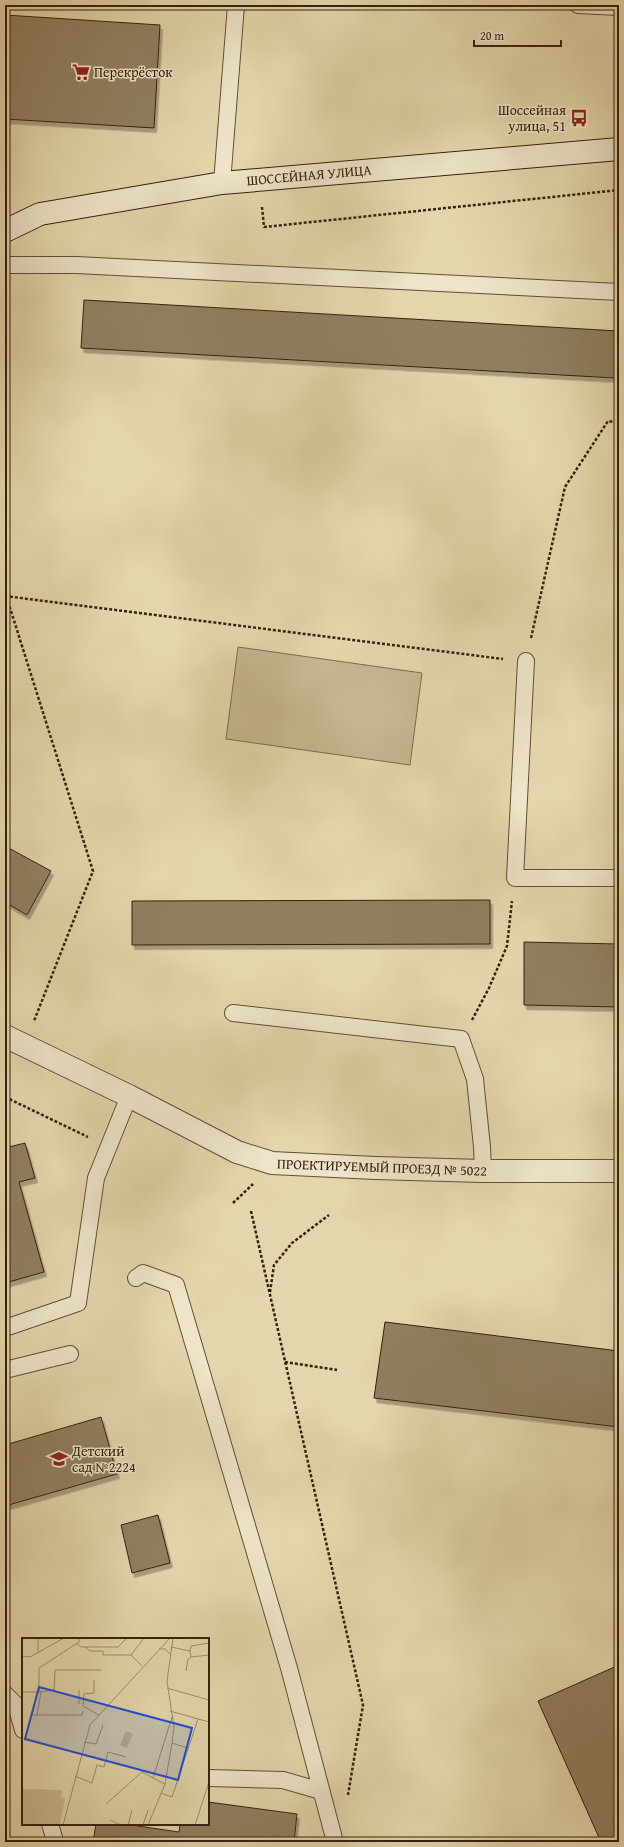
<svg xmlns="http://www.w3.org/2000/svg" width="624" height="1847" font-family="'Gentium Book Plus',serif">
  <defs>
    <filter id="shadow"><feDropShadow dx="2.5" dy="4.5" stdDeviation="0" flood-color="#0004"/></filter>
  </defs>
  <rect width="100%" height="100%" fill="#e4d6ac"/>
  <filter id="stains"><feTurbulence type="fractalNoise" baseFrequency=".005" numOctaves="4"/><feColorMatrix values="0 0 0 0 .2 0 0 0 0 .09 0 0 0 0 .02 0 0 0 .5 -.17"/></filter>
  <radialGradient id="worn" r=".72"><stop offset=".6" stop-color="#630" stop-opacity="0"/><stop offset="1" stop-color="#630" stop-opacity=".3"/></radialGradient>
  <polygon fill="#c7b791" stroke="#7f6c4f" points="238,647 422,673 410,765 226,739"/>
  <g fill="#917f60" stroke="#37200d" filter="url(#shadow)">
    <polygon points="5,15 160,25 154,128 5,119"/>
    <polygon points="84,300 618,331 615,378 81,348"/>
    <polygon points="5,846 51,871 27,915 5,902"/>
    <polygon points="490,900 490,944 132,945 132,901"/>
    <polygon points="524,942 619,944 619,1007 524,1005"/>
    <polygon points="5,1131 9,1147 25,1143 35,1178 19,1182 44,1272 5,1283"/>
    <polygon points="385,1322 619,1351 619,1427 374,1398"/>
    <polygon points="101,1417 117,1474 5,1506 5,1445"/>
    <polygon points="158,1515 170,1563 132,1573 121,1525"/>
    <polygon points="619,1665 619,1842 601,1842 538,1701"/>
    <polygon points="208,1802 297,1814 294,1842 93,1842 96,1824 124,1824 179,1832 180,1824 208,1824"/>
  </g>
  <g fill="none" stroke-linecap="round" stroke-linejoin="round">
    <g stroke="#624e35" stroke-width="18">
      <g id="service">
        <polyline points="578,5 619,7"/>
        <polyline points="222,183 236,5"/>
        <polyline points="5,265 76,265 619,292"/>
        <polyline points="526,661 515,878 619,878"/>
        <polyline points="233,1013 461,1039 475,1079 482,1147 483,1171"/>
        <polyline points="136,1278 143,1273 176,1285 289,1668 335,1842"/>
        <polyline points="5,1328 78,1303 96,1178 129,1096"/>
        <polyline points="5,1370 70,1354"/>
        <polyline points="5,1694 16,1705 23,1730"/>
        <polyline points="208,1778 283,1780 321,1791"/>
        <polyline points="50,1824 55,1841"/>
      </g>
    </g>
    <g stroke="#624e35" stroke-width="24">
      <polyline id="minor" points="5,1036 129,1096 237,1152 272,1163 375,1168 483,1171 619,1171"/>
    </g>
    <g stroke="#37200d" stroke-width="24">
      <polyline id="secondary" points="5,231 40,214 222,183 619,149"/>
    </g>
    <g stroke="#37200d" stroke-width="2.5" stroke-dasharray="3 2" stroke-linecap="butt">
      <polyline points="262,207 264,227 619,190"/>
      <polyline points="5,592 93,871 34,1021"/>
      <polyline points="5,596 503,659"/>
      <polyline points="531,638 565,487 608,421 619,423"/>
      <polyline points="472,1020 489,988 507,946 512,901"/>
      <polyline points="5,1097 88,1137"/>
      <polyline points="233,1203 253,1184"/>
      <polyline points="251,1211 363,1705 348,1795"/>
      <polyline points="270,1292 274,1265 292,1243 329,1215"/>
      <polyline points="285,1362 337,1370"/>
    </g>
    <use href="#service" stroke="#ede4c9" stroke-width="16"/>
    <use href="#minor" stroke="#ede4c9" stroke-width="22"/>
    <use href="#secondary" stroke="#ede4c9" stroke-width="22"/>
  </g>
  <defs>
    <g id="supermarket-bare" transform="scale(1.38)"><path d="M-6-5.5h2.5l.6 2H6L4.5 2H-2.5L-4.4-4H-6ZM-1.5 3.2a1.3 1.3 0 1 0 .1 0ZM3 3.2a1.3 1.3 0 1 0 .1 0Z" fill="#8f2418" stroke="#ede4c9" stroke-width="2.5" paint-order="stroke"/></g>
    <g id="bus-bare" transform="scale(1.38)"><path d="M-5-6H5V4H4V6H2V4H-2V6H-4V4H-5ZM-3.5-4V0h7V-4ZM-3.5 1.2v1.5H-2V1.2ZM2 1.2v1.5H3.5V1.2Z" fill="#8f2418" stroke="#ede4c9" stroke-width="2.5" paint-order="stroke"/></g>
    <g id="school-bare" transform="scale(1.38)"><path d="M0-5L7-2L0 1L-7-2ZM-4 1L0 2.5L4 1V4Q0 6-4 4Z" fill="#8f2418" stroke="#ede4c9" stroke-width="2.5" paint-order="stroke"/></g>
  </defs>
  <g fill-rule="evenodd">
    <use href="#supermarket-bare" x="81" y="72"/>
    <use href="#bus-bare" x="579" y="118"/>
    <use href="#school-bare" x="59" y="1459"/>
  </g>
  <g text-anchor="middle" stroke-width="3" stroke-linejoin="round" paint-order="stroke">
    <g font-size="14" fill="#37200d" stroke="#ede4c9" text-anchor="start">
      <text x="94" y="77">Перекрёсток</text>
      <text x="566" y="115" text-anchor="end">Шоссейная<tspan x="566" dy="16">улица, 51</tspan></text>
      <text x="72" y="1456">Детский<tspan x="72" dy="16">сад №2224</tspan></text>
    </g>
    <g font-size="14" fill="#37200d" stroke="#ede4c9">
      <text transform="translate(309 175) rotate(-5)" y="5">ШОССЕЙНАЯ УЛИЦА</text>
      <text transform="translate(382 1167) rotate(2)" y="5">ПРОЕКТИРУЕМЫЙ ПРОЕЗД № 5022</text>
    </g>
  </g>
  <g transform="translate(22 1638)">
    <rect width="187" height="187" fill="#e4d6ac"/>
    <path d="M104,93L111,96L105,110L98,107ZM0,151L40,152L39,159L43,161L38,186L0,187Z" fill="#c7b791"/>
    <path fill="none" stroke="#9f8d6c" stroke-width="1" d="M55,6L59,9H96L105,0M63,9L68,13H81V17H109L122,0M149,9L168,13L169,19L166,21L164,33M137,11H143L148,16M168,13L169,8L187,5M16,15V0M109,17L120,28M0,18L8,19L42,0M169,19L187,17M72,42V55L62,56L61,68L77,77M145,50L187,62M0,54H17V30L57,4V0M17,54L32,52L33,32H79M57,66V52M148,73L187,84M9,77H60L61,73M15,77L19,54M62,104L74,106L81,87M150,105L166,110M53,138L70,145L75,127L82,129L86,114L104,119M143,146L131,140L150,79M139,155L150,159L176,81M84,166L120,134L131,140M88,182L99,187M41,187L68,87L148,0M106,187L110,172M121,187L126,172M126,187L143,146L150,105L152,89L145,43L151,0M173,187L187,144"/>
    <path fill="#1d4ed8" fill-opacity="0.15" stroke="#1d4ed8" stroke-width="2" d="M17,49L170,90L156,142L3,101Z"/>
    <rect width="187" height="187" fill="none" stroke="#37200d" stroke-width="2"/>
  </g>
  <rect width="624" height="1847" fill="none" stroke="#e4d6ac" stroke-width="20"/>
  <rect x="6" y="6" width="612" height="1835" fill="none" stroke="#37200d" stroke-width="2"/>
  <rect x="10" y="10" width="604" height="1827" fill="none" stroke="#37200d"/>
  <path d="M474 40v6h87v-6" fill="none" stroke="#37200d" stroke-width="2"/>
  <text x="480" y="40" font-size="12" fill="#37200d" stroke="#ede4c9" stroke-width="3" paint-order="stroke">20 m</text>
  <rect width="100%" height="100%" filter="url(#stains)"/>
  <rect width="100%" height="100%" fill="url(#worn)"/>
</svg>
